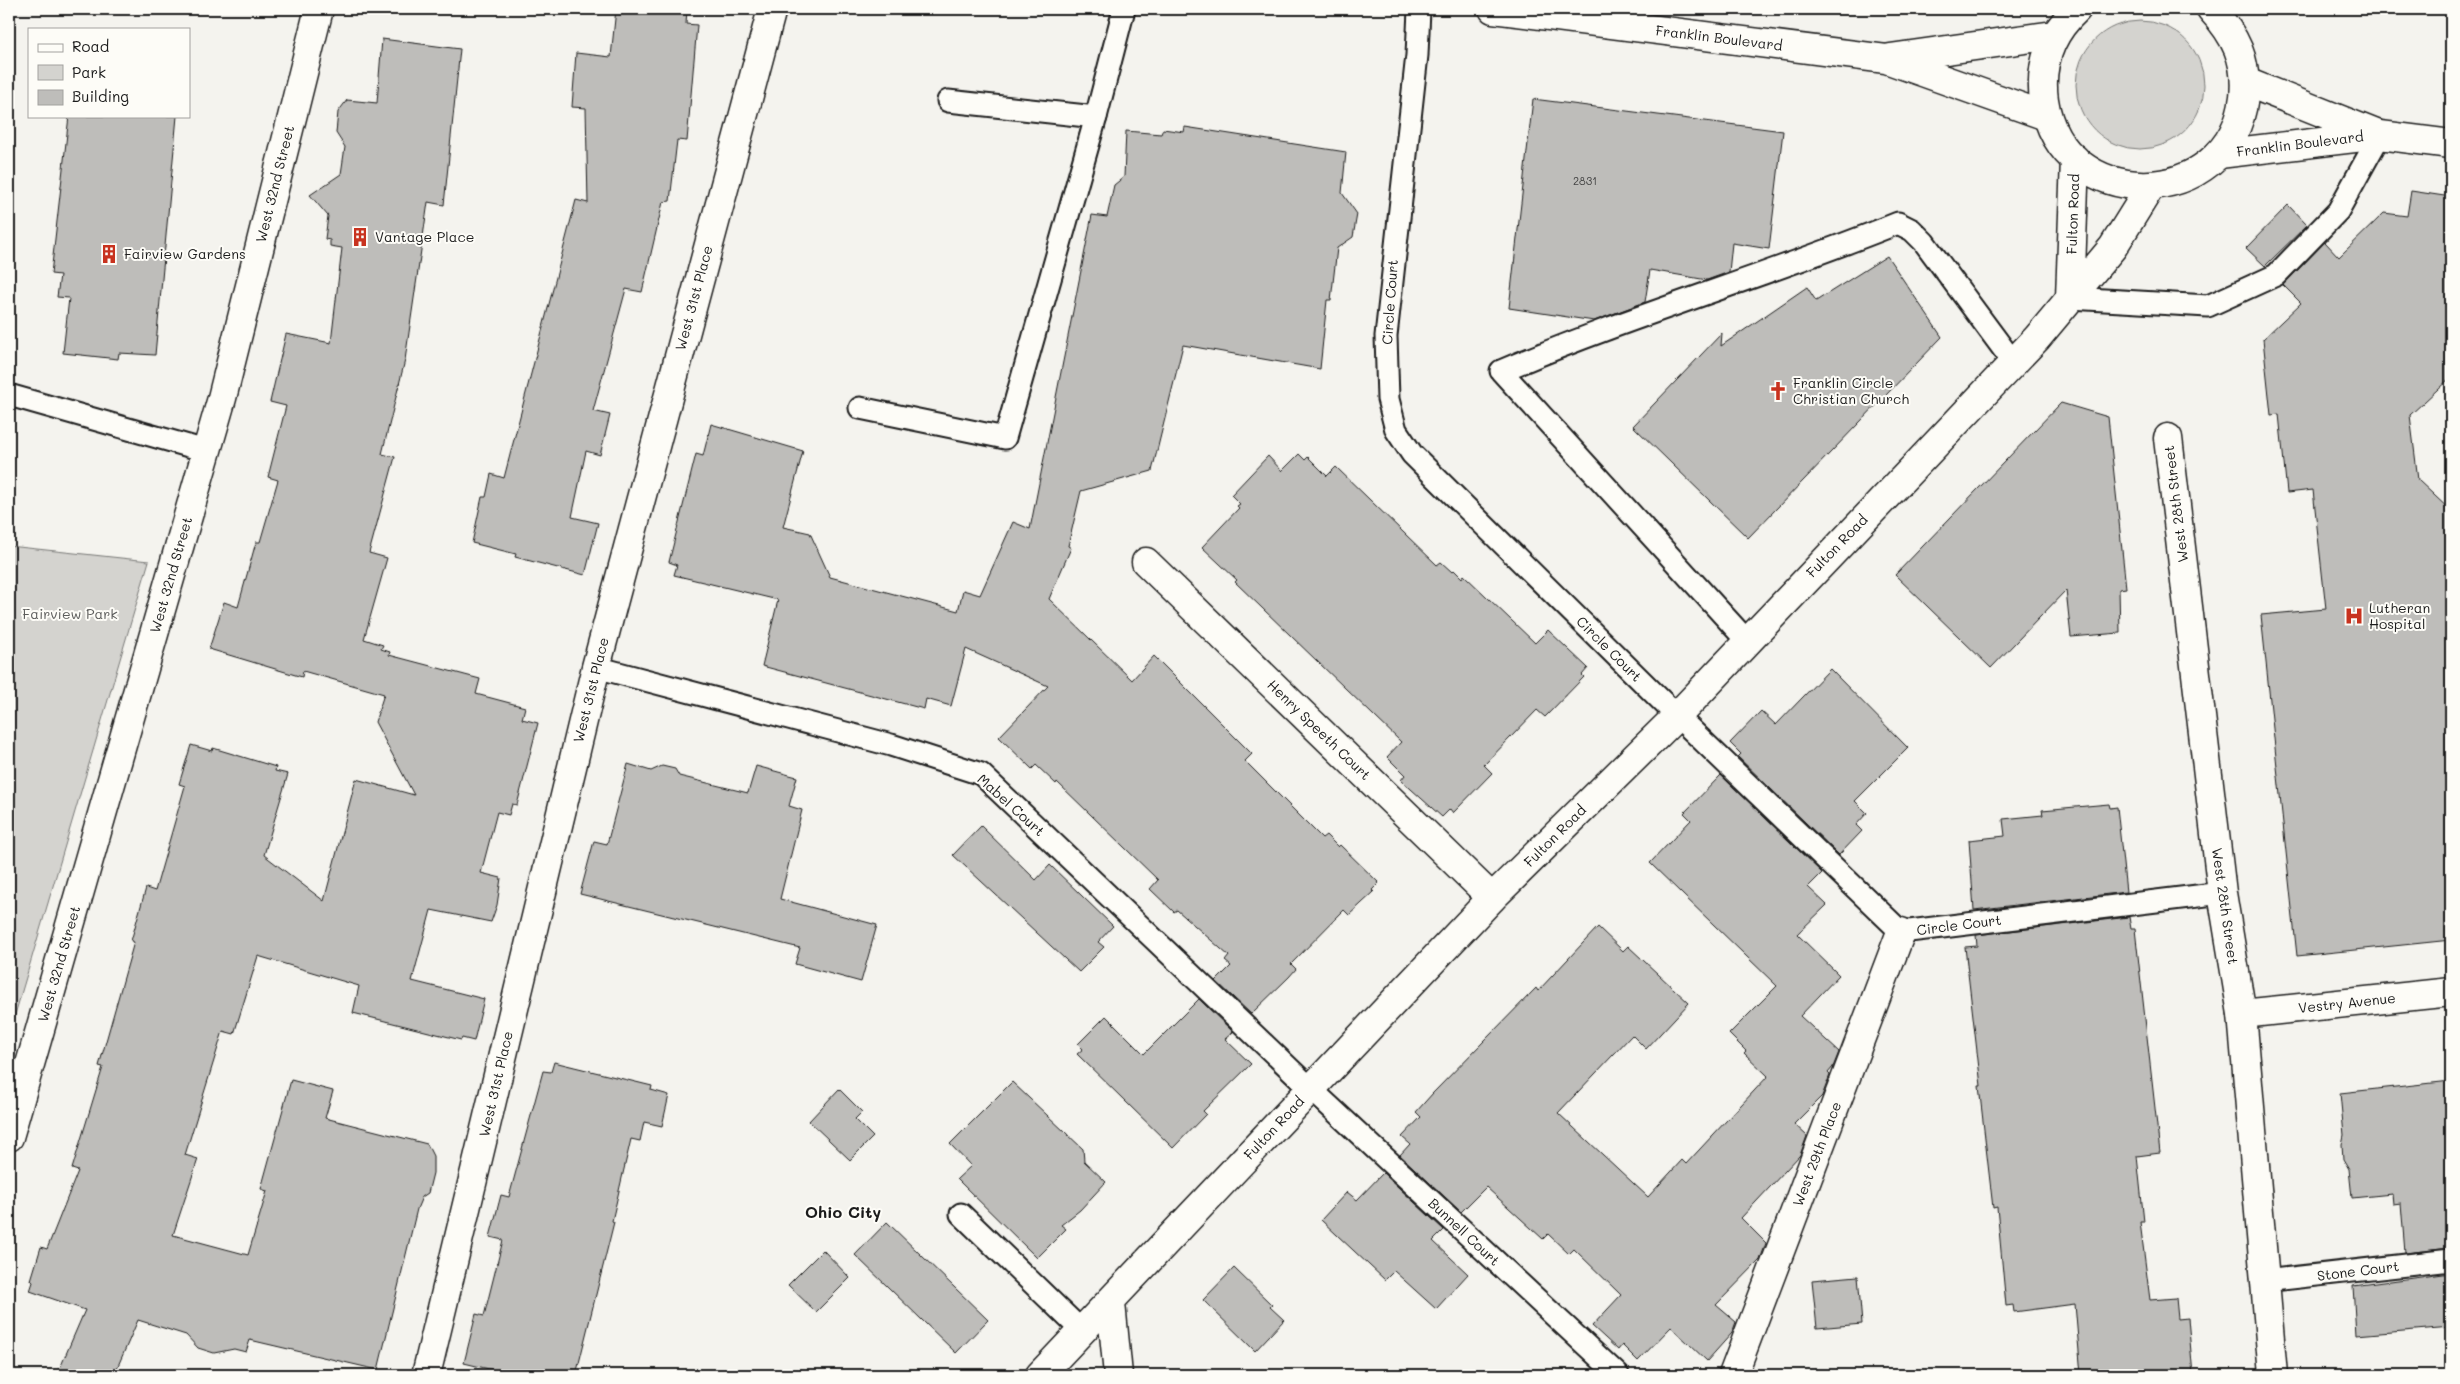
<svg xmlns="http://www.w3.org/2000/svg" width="2460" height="1384" font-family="Mali,sans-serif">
  <rect width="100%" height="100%" fill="#f4f3ee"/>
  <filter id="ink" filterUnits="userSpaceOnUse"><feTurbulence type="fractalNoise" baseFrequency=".02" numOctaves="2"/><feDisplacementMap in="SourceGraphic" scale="10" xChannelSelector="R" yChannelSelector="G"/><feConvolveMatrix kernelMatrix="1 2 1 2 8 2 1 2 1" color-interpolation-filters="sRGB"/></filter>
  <g filter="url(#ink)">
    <g fill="#d4d3cf" stroke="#787876">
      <circle cx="2140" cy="85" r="64"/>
      <polygon points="9,546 149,561 9,1035"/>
    </g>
    <g fill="#bebdba" stroke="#1c1c1c">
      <polygon points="616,9 687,9 686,24 697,25 687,141 677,140 670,201 663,202 642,292 626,289 593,411 610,415 600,455 586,451 572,517 598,523 585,575 515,557 516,554 472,543 482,497 486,497 491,474 504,478 576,200 588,203 586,108 572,107 576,53 611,57"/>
      <polygon points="382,39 460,49 444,205 428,202 405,360 382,454 395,457 369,553 387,558 364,639 383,645 381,649 390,652 389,655 480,679 476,694 525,707 522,719 538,723 517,805 512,804 509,815 497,812 481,873 501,878 497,905 491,922 431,910 412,981 484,999 474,1041 462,1038 461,1040 353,1013 359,986 258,956 234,1034 223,1031 185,1155 198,1159 173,1235 248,1255 267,1191 261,1189 291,1080 333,1091 325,1118 427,1144 433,1156 433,1173 428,1193 422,1197 417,1209 378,1370 250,1340 246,1352 234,1349 214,1353 198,1348 186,1335 138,1320 114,1375 57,1375 85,1310 30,1291 33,1282 31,1280 41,1247 47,1249 78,1171 72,1169 103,1067 99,1066 134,942 131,941 146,888 155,891 185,786 179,784 191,745 212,751 213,748 276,767 275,771 288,774 264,855 324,901 356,779 414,795 375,722 384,694 303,671 302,677 209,649 224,602 238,607 256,542 260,542 278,480 268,477 286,406 270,402 286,334 331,343 342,248 330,246 330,240 325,239 328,216 310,195 341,174 345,147 336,133 338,112 347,100 377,103"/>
      <polygon points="1533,99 1783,131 1769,249 1732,243 1729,272 1707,280 1650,270 1645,302 1594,321 1509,308"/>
      <polygon points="69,116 177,116 155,355 119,353 118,359 63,353 69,298 57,297 60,275 51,274"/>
      <polygon points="1185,127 1346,152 1342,193 1357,214 1353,237 1337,248 1331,300 1327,300 1320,369 1183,345 1152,471 1081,491 1068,546 1071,548 1049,599 1132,680 1154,656 1252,754 1245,761 1322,838 1326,835 1338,847 1340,845 1379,883 1372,890 1374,892 1349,915 1344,910 1291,964 1296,969 1289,977 1251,1014 1216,981 1231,966 1225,961 1229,956 1177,910 1174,912 1150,889 1158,880 1057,782 1056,784 1036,765 1032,769 999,737 1048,686 966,649 951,706 926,699 924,709 762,666 778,600 674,575 677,565 669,562 696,454 703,456 711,424 803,451 783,527 810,533 830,577 958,611 963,590 980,595 1013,522 1030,529 1092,215 1107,217 1114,185 1124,177 1126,131 1161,134 1163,129 1184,132"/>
      <polygon points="2411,191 2451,197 2451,377 2410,415 2418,480 2451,511 2451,940 2297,956 2261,615 2326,609 2313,490 2287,493 2279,414 2271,415 2263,339 2301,303 2283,285 2325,242 2339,257 2384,213 2407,216"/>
      <polygon points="2288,205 2307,225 2265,266 2246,248"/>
      <polygon points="1887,256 1942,337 1748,538 1633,426 1722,333 1721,346 1807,287 1816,301"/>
      <polygon points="2061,403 2108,417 2126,588 2119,589 2120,633 2071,637 2066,590 1991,668 1895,575"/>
      <polygon points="1299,454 1305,460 1308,457 1327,476 1336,467 1437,565 1441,562 1452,572 1454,570 1462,578 1464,575 1535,643 1548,630 1588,668 1582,675 1584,677 1545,717 1537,710 1484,765 1492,773 1453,813 1450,809 1442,817 1401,780 1405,775 1387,757 1401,742 1235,582 1237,580 1202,547 1239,508 1237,506 1240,504 1231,495 1268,456 1282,471"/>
      <polygon points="1830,669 1908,748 1855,801 1867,813 1856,825 1862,831 1839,855 1738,757 1741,754 1730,743 1761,711 1776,725"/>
      <polygon points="628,764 651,771 662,766 675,769 679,776 748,793 756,766 797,777 789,806 802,810 780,899 877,925 861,982 795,964 800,948 580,894 594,841 607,844"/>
      <polygon points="1721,775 1822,873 1808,887 1827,905 1797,934 1839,975 1800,1016 1839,1052 1833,1067 1828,1073 1830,1075 1822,1096 1794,1124 1807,1136 1800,1155 1741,1218 1766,1243 1760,1260 1716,1305 1736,1322 1732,1333 1707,1361 1671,1327 1638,1361 1622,1345 1618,1350 1592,1326 1621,1295 1574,1249 1569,1254 1548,1234 1543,1239 1486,1187 1461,1212 1400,1155 1410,1144 1402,1137 1421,1117 1416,1112 1433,1093 1536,988 1538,991 1598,927 1623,951 1628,946 1689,1003 1646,1049 1632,1035 1558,1113 1648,1197 1682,1160 1686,1164 1768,1076 1744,1053 1746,1051 1729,1034 1777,986 1650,863 1691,820 1684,813"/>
      <polygon points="2109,804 2110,808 2117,807 2126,892 1974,910 1969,840 2005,836 2003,819 2043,815 2042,810"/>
      <polygon points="981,826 1036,880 1050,865 1113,926 1098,942 1104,947 1079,972 953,855"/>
      <polygon points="2129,917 2131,929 2135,929 2160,1153 2137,1156 2144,1222 2140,1222 2150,1300 2176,1298 2178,1319 2188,1318 2193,1375 2081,1375 2075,1304 2014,1312 2013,1305 2006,1306 1997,1207 1993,1208 1979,1086 1981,1086 1965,947 1977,946 1976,935"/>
      <polygon points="1199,999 1233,1032 1225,1039 1251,1064 1203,1111 1206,1114 1173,1148 1077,1054 1083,1049 1078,1044 1106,1016 1144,1054"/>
      <polygon points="554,1062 652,1086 651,1090 669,1095 662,1126 644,1122 640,1141 631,1139 612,1221 614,1222 576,1375 514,1375 464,1363 476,1314 484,1316 503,1240 490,1237 501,1195 509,1197 543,1071 551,1072"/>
      <polygon points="2451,1081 2451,1248 2405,1253 2401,1203 2393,1204 2392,1194 2352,1198 2349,1169 2343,1159 2342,1144 2344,1135 2340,1093"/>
      <polygon points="1012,1082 1083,1149 1084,1161 1106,1182 1080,1210 1061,1225 1066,1229 1037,1258 957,1179 971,1166 950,1144"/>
      <polygon points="839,1089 862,1112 855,1119 873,1137 850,1160 809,1121"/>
      <polygon points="1383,1173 1444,1230 1433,1241 1468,1274 1436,1309 1394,1271 1385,1280 1321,1220 1347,1192 1357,1200"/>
      <polygon points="887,1222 988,1320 956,1353 855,1255"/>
      <polygon points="823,1250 850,1278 816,1312 788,1285"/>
      <polygon points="1234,1268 1272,1305 1270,1307 1284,1320 1255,1351 1203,1300"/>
      <polygon points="2451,1273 2451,1327 2356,1335 2353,1286"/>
      <polygon points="1858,1276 1862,1324 1817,1328 1812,1280"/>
    </g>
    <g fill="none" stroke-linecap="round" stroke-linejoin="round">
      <g stroke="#1c1c1c" stroke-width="25">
        <g id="service">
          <polyline points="1419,9 1417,55 1386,336 1388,399 1396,430 1412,454 1677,716 1901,932 2222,893"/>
          <polyline points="948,101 1096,117"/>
          <polyline points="2070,298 2208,306 2276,275 2338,211 2380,135"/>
          <polyline points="9,395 206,451"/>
          <polyline points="860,408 1005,438 1096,117 1124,9"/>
          <path d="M1747,641L1501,371C1632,315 1767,276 1898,223L1912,230L1924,242L2013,362"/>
          <polyline points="596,667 891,745 981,774 1310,1088 1618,1375"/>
          <polyline points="961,1214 1083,1332"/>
          <polyline points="2264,1281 2451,1260"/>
        </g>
      </g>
      <g stroke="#1c1c1c" stroke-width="31">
        <g id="minor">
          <polyline points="2168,438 2222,893 2242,1014 2273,1375"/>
          <polyline points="1146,562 1492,898"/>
          <polyline points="2242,1014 2451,992"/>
          <polyline points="9,1137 222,398 319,9"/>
          <polyline points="1111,1303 1118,1375"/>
          <polyline points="426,1375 596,667 772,9"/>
          <polyline points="1733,1375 1901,932"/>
        </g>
      </g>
      <g stroke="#1c1c1c" stroke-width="31">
        <g id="tertiary">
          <polyline points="1493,9 1886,59 2046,116"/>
          <path d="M2077,9C2051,33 2039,64 2044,100C2061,215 2230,213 2244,97C2248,60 2235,35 2211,9"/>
          <polyline points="1890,58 2054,35"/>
          <polyline points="2246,82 2376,134"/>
          <polyline points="2219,154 2380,135 2451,144"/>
          <polyline points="2070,298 2075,159"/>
          <polyline points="1040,1375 1492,898 1677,716 2037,338 2113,247 2151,186"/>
        </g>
      </g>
      <use href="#service" stroke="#fdfcf7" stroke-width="21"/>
      <use href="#minor" stroke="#fdfcf7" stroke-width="28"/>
      <use href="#tertiary" stroke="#fdfcf7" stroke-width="28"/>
    </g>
  </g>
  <defs>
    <g id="building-bare" transform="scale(1.5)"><path d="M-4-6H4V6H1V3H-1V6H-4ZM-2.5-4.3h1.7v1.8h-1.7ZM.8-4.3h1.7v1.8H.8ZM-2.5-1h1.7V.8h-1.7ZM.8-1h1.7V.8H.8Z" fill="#c8321e" stroke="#fdfcf7" stroke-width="2.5" paint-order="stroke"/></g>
    <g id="church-bare" transform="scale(1.5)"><path d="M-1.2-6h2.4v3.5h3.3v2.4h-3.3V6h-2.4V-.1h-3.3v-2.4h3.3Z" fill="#c8321e" stroke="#fdfcf7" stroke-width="2.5" paint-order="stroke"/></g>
    <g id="hospital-bare" transform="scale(1.5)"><path d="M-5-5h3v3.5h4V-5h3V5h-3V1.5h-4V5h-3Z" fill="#c8321e" stroke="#fdfcf7" stroke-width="2.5" paint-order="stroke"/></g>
  </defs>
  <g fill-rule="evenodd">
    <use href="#building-bare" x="360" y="237"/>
    <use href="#building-bare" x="109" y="254"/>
    <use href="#church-bare" x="1778" y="391"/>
    <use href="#hospital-bare" x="2354" y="616"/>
  </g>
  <g text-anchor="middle" stroke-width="4" stroke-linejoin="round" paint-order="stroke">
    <g font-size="11" fill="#444">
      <text x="1585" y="185">2831</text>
    </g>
    <g font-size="14" fill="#1c1c1c" stroke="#fdfcf7">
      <text transform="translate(1719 38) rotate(7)" y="5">Franklin Boulevard</text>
      <text transform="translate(2300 144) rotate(-7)" y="5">Franklin Boulevard</text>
      <text transform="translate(275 184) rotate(-76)" y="5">West 32nd Street</text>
      <text transform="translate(2073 214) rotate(-88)" y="5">Fulton Road</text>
      <text transform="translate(694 298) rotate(-75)" y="5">West 31st Place</text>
      <text transform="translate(1390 302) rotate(-86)" y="5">Circle Court</text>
      <text transform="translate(2176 504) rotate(-97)" y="5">West 28th Street</text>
      <text transform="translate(1837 546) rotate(-46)" y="5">Fulton Road</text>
      <text transform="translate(171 575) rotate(-74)" y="5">West 32nd Street</text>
      <text transform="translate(1609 649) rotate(45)" y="5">Circle Court</text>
      <text transform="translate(591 690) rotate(-76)" y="5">West 31st Place</text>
      <text transform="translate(1319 730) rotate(44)" y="5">Henry Speeth Court</text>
      <text transform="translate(1011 805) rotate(42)" y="5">Mabel Court</text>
      <text transform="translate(1555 836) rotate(-45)" y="5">Fulton Road</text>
      <text transform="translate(2225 906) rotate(82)" y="5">West 28th Street</text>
      <text transform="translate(1959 925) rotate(-7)" y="5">Circle Court</text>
      <text transform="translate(59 964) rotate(-74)" y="5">West 32nd Street</text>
      <text transform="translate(2347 1003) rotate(-6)" y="5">Vestry Avenue</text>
      <text transform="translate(496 1084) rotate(-77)" y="5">West 31st Place</text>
      <text transform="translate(1274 1128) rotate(-47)" y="5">Fulton Road</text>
      <text transform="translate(1817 1154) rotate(-69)" y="5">West 29th Place</text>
      <text transform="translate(1464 1232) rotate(43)" y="5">Bunnell Court</text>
      <text transform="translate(2358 1271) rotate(-7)" y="5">Stone Court</text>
    </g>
    <g font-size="14" fill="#1c1c1c" stroke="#fdfcf7" text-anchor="start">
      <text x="375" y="242">Vantage Place</text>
      <text x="124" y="259">Fairview Gardens</text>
      <text x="1793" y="388">Franklin Circle<tspan x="1793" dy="16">Christian Church</tspan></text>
      <text x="2369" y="613">Lutheran<tspan x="2369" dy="16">Hospital</tspan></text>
    </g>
    <g font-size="14" fill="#5c5c5b" stroke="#fdfcf7">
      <text x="70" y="619">Fairview Park</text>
    </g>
    <g font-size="16" font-weight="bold" fill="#1c1c1c" stroke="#fdfcf7">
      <text x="843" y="1218">Ohio City</text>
    </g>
  </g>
  <rect width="2460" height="1384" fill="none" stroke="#fdfcf7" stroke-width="30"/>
  <rect x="15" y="15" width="2430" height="1354" fill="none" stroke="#1c1c1c" stroke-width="2" filter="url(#ink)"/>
  <rect x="28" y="28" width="162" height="90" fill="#fdfcf7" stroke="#a3a29f"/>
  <rect x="38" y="44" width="25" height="8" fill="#fdfcf7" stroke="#a3a29f"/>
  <text x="72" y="52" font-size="15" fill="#1c1c1c">Road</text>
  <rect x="38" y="65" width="25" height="15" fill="#d4d3cf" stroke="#a3a29f"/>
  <text x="72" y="78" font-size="15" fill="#1c1c1c">Park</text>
  <rect x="38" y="90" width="25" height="15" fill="#bebdba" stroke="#a3a29f"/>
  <text x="72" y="102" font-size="15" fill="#1c1c1c">Building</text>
</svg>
